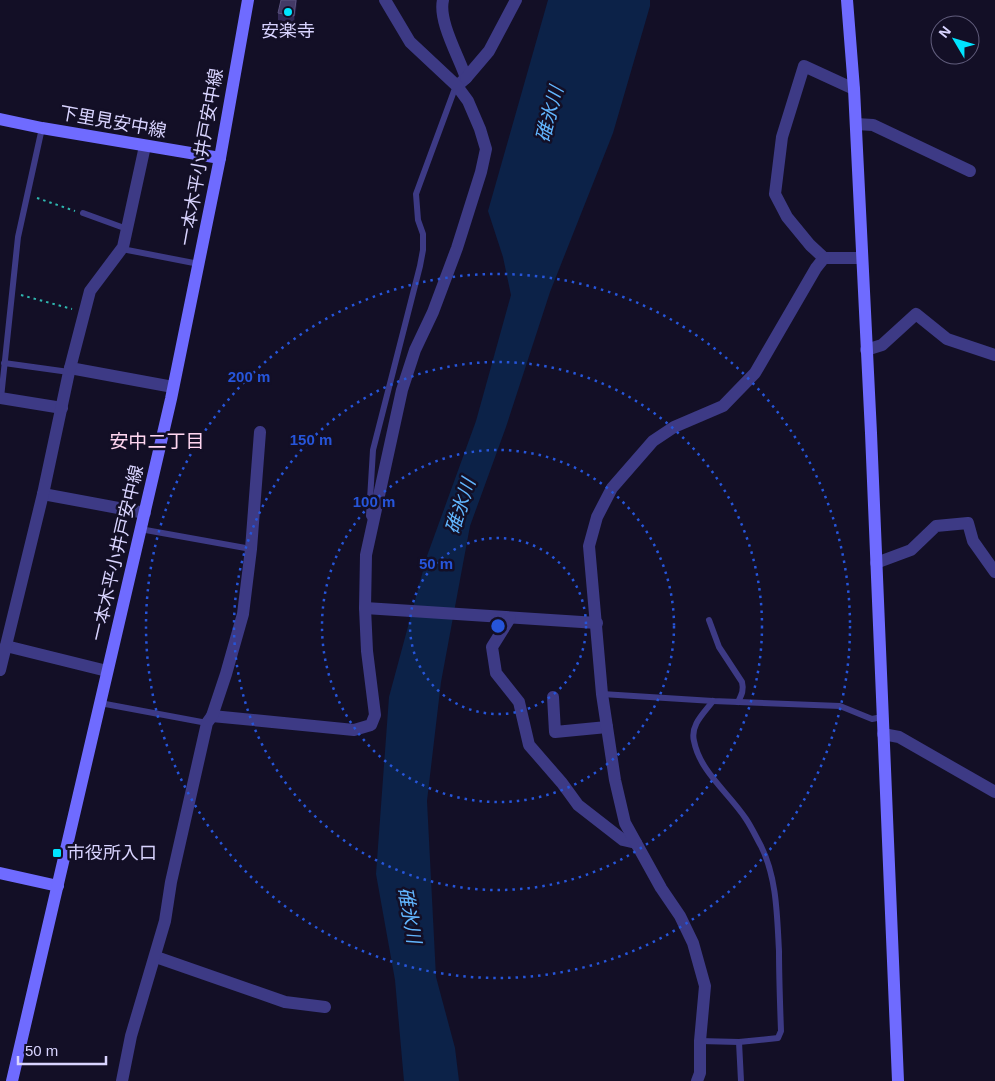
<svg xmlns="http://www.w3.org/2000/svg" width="995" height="1081" font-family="Helvetica,'Noto Sans JP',sans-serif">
  <rect width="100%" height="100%" fill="#130f26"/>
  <polygon fill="#0c2248" points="548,0 650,0 650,6 613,133 550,292 506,427 470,526 441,682 427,801 436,977 455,1048 459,1081 404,1081 395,980 376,874 389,697 427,556 476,421 511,295 503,257 488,211"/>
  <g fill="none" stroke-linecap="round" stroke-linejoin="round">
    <g stroke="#2fb8b0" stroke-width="2" stroke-dasharray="2.5 4" stroke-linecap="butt">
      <polyline points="37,198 75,211"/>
      <polyline points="21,295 72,309"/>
    </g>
    <g stroke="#3d3a85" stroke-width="6">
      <polyline points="83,213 127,229"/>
      <polyline points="122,249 199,264"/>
      <polyline points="4,363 69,372"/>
      <polyline points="1,398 18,237 42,128"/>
      <polyline points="371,519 369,516 373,450 420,266 423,250 423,234 418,220 416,194 454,91 457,86"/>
      <polyline points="140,529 251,549"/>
      <path d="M709,620L719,647L742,682C744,690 742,694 738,702"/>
      <polyline points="602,694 713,701 840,706 872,719 882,717"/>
      <polyline points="100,703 207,723"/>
      <path d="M700,1041L739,1042L778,1038L781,1031C780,1004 779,977 779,951C777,916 777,878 761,846C756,837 752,828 746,819C729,793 700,772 694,741C690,725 704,713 713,701"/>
      <polyline points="739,1042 741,1081"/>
    </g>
    <g stroke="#3d3a85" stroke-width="12">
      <path d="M443,0C438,21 459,57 466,78L457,86"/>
      <polyline points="466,78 489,51 516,0"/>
      <polyline points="854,89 804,66 782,137 775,194 787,217 810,245 824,258 861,258"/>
      <polyline points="856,124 873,125 970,171"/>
      <polyline points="866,350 882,345 916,314 947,339 995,355"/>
      <polyline points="70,368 173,387"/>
      <polyline points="0,398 62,408"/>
      <polyline points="43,494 145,513"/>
      <polyline points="876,563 911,550 936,526 968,523 973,541 995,572"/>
      <polyline points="365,608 597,623"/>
      <polyline points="510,618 492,647 496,673 519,702 529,745 562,783 578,805 623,840 636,843"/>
      <polyline points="6,646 107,671"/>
      <polyline points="0,670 43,494 69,372 90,291 123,247 145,146"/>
      <polyline points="553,697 555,732 607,727"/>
      <polyline points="212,716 354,730 371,725 375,715 367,651 365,608 366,555 402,390 415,350 433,312 457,248 481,172 486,149 480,129 468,101 457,86 410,42 385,0"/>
      <polyline points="883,734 899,737 995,792"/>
      <polyline points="156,957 285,1002 325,1007"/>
      <polyline points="122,1081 131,1036 165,921 171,882 207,723 212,716 226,674 243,614 251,549 260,432"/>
      <polyline points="697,1081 700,1073 700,1041 705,986 693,943 680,916 661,888 625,823 615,780 602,694 589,546 597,517 612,488 653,441 674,427 723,406 755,373 816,268 824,258"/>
    </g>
    <g stroke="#6f6bff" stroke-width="12">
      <polyline points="847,0 854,89 871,433 898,1081"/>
      <polyline points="0,119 42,128 220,158"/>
      <polyline points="0,873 58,886"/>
      <polyline points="12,1081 171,399 220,158 248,0"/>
    </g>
  </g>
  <polygon fill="#312854" points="297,0 294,23 278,20 278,13"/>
  <polygon fill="#1d163a" points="296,0 297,5 294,23 294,16"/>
  <polygon fill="#433a66" stroke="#5a527e" points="281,0 296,0 294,16 278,13"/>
  <g fill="none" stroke="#2655da" stroke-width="2.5" stroke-dasharray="2.5 5">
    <circle cx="498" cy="626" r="88"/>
    <circle cx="498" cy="626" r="176"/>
    <circle cx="498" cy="626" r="264"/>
    <circle cx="498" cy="626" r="352"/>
  </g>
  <g fill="#00e5ff" stroke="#130f26" stroke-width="2">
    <circle cx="288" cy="12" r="5"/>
    <rect x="52" y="848" width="10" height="10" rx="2.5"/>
  </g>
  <g text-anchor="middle" stroke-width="5" stroke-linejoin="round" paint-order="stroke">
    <g font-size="18" fill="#d9d4ff" stroke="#130f26">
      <text x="288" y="37">安楽寺</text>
      <text x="67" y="859" text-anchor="start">市役所入口</text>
    </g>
    <g font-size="18" fill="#d9d4ff" stroke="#130f26">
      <text transform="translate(113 122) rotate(10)" y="6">下里見安中線</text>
      <text transform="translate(201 157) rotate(-80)" y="6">一本木平小井戸安中線</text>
      <text transform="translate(117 553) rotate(-77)" y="6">一本木平小井戸安中線</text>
    </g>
    <g font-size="19" font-style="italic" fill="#62b6ff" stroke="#130f26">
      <text transform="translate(549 114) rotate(-75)" y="7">碓氷川</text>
      <text transform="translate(460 506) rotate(-72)" y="7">碓氷川</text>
      <text transform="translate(410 915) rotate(80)" y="7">碓氷川</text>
    </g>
    <g font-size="19" fill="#ffd6f0" stroke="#130f26">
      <text x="157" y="448">安中二丁目</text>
    </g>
  </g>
  <circle cx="498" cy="626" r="8" fill="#2655da" stroke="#130f26" stroke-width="2.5"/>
  <g font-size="15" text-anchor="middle" font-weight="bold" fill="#2655da" stroke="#130f26" stroke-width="5" stroke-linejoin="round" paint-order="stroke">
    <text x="249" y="382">200 m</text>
    <text x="311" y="445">150 m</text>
    <text x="374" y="507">100 m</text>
    <text x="436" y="569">50 m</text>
  </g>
  <g transform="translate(955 40) rotate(308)"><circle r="24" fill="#130f26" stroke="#625e7d"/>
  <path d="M0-4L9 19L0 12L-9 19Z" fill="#00e5ff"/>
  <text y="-8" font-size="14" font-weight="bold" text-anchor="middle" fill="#d9d4ff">N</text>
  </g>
  <path d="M18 1056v8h88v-8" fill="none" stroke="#d9d4ff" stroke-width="2.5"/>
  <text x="25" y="1056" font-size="15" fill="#d9d4ff" stroke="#130f26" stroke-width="4" paint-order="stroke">50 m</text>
</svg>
